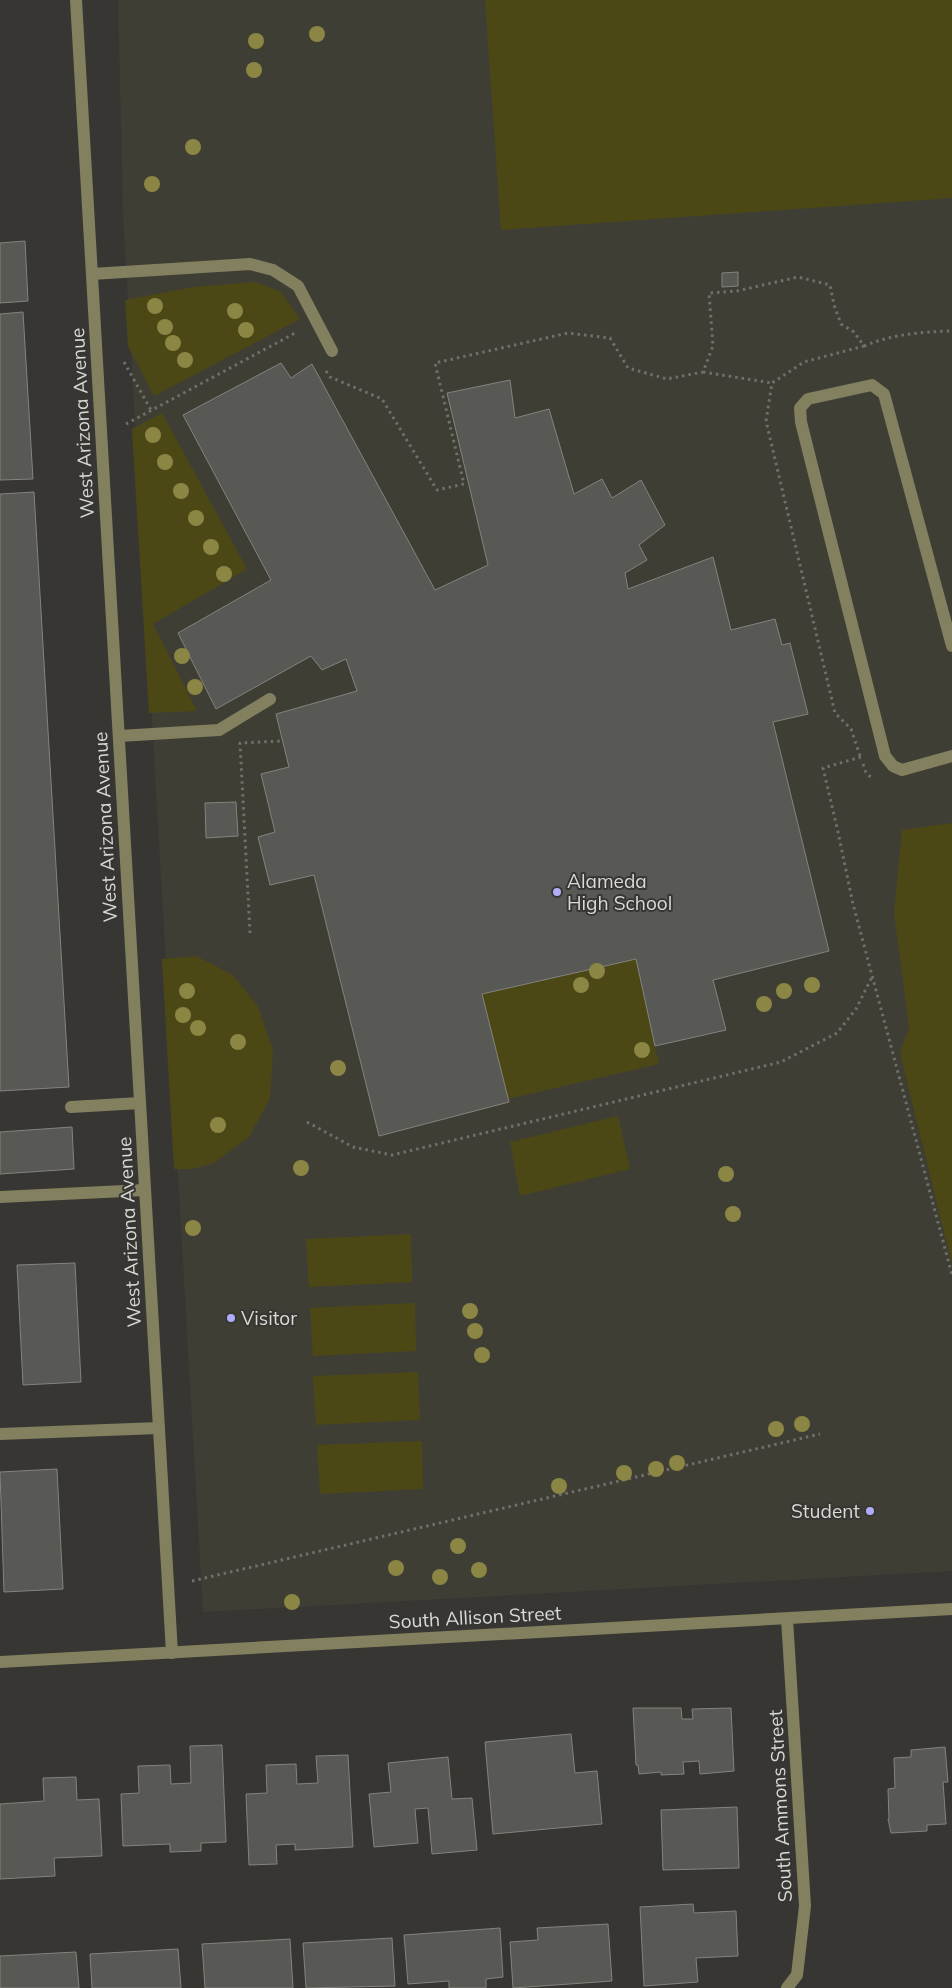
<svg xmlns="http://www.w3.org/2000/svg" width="952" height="1988" font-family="Mulish,sans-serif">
  <rect width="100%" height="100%" fill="#373633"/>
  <polygon fill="#3f3e35" points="118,0 952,0 952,1571 203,1612 123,212"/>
  <g fill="#4c4816">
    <polygon points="485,0 952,0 952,198 501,230"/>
    <polygon points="255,282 280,291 300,319 154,396 128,346 125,300 193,287"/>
    <polygon points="162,413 247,569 153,624 197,711 149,713 132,429"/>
    <polygon points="952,823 952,1264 900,1053 909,1027 894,913 902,830"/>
    <polygon points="196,956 233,975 258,1007 273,1050 270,1098 249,1137 214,1163 192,1169 174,1169 162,959"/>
    <polygon points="636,959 659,1064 508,1099 482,994"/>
    <polygon points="618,1116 630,1169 520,1196 510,1142"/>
    <polygon points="411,1234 412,1282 309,1287 306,1239"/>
    <polygon points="415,1303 416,1351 313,1356 310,1308"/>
    <polygon points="418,1372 420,1420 316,1425 313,1376"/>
    <polygon points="422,1441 423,1489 320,1494 317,1445"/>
  </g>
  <g fill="#585854" stroke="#84837f">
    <polygon points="25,241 28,301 0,303 0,243"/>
    <polygon points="738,272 738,286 722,287 722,273"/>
    <polygon points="23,312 33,479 0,480 0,314"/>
    <polygon points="281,363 291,378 312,364 435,590 488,565 447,393 510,380 515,418 549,409 574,494 602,479 612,498 641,480 665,525 639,545 647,560 625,573 628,589 713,557 731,630 775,619 782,645 790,643 808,714 773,722 829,951 713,980 726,1030 655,1046 636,959 482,994 509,1102 379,1136 314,875 270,885 258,837 275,832 261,774 289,767 276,714 357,691 346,659 322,670 311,656 216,709 178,633 271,580 183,415"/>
    <polygon points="34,492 69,1087 0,1091 0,494"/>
    <polygon points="236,802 238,836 206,838 205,803"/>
    <polygon points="72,1127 74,1169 0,1174 0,1132"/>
    <polygon points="75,1263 81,1382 23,1385 17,1265"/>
    <polygon points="57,1469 63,1589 4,1592 0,1472"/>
    <polygon points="633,1708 681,1708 682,1719 693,1719 692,1709 731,1708 734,1771 700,1774 699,1761 683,1762 684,1774 661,1775 661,1772 639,1774 638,1765 636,1765"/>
    <polygon points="571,1734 575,1773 597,1771 602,1824 493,1834 485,1742"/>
    <polygon points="222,1745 226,1842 201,1843 201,1851 170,1852 170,1844 123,1846 121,1794 139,1793 138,1766 170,1765 171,1784 191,1783 190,1746"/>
    <polygon points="945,1747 948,1782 943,1782 946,1824 927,1825 927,1831 891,1833 888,1819 889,1819 888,1789 895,1788 894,1758 911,1757 911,1750"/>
    <polygon points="348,1755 353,1847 295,1850 295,1844 276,1845 277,1864 249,1865 246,1794 267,1793 266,1765 296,1764 297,1784 318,1783 316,1756"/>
    <polygon points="448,1757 452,1799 472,1798 477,1850 432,1854 428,1808 415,1809 418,1843 374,1847 369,1794 391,1792 388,1763"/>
    <polygon points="76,1777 77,1800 99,1799 102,1856 54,1858 55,1876 0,1879 0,1804 44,1801 43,1778"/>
    <polygon points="737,1807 739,1868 663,1870 661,1810"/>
    <polygon points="693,1904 694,1913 736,1911 738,1956 696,1958 698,1982 644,1986 640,1907"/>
    <polygon points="608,1924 612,1981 513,1988 510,1942 538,1940 537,1928"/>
    <polygon points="500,1928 503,1977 486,1979 486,1988 449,1988 449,1981 408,1984 404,1935"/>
    <polygon points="392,1938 395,1986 306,1988 303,1943"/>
    <polygon points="290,1939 293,1988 205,1988 202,1944"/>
    <polygon points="178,1949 181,1988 92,1988 90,1954"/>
    <polygon points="76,1952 79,1988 0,1988 0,1956"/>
  </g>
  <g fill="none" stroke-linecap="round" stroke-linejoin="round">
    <g stroke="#6f6f6c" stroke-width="3" stroke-dasharray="2.5 4" stroke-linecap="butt">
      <path d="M864,346C893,334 921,332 952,331"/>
      <polyline points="124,362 151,410"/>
      <polyline points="326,371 330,377 382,399 437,490 464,484 435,363 568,333 610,338 628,368 667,379 703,372 713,346 709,293 737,291 798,277 830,285 834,305 841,324 854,332 864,346 804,362 772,383 766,421 835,713 851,729 860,756"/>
      <polyline points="703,372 772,383"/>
      <polyline points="126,424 297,332"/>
      <polyline points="861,757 823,768 838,832 853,904 952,1275"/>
      <polyline points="863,764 866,773 873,779"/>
      <polyline points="250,933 240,743 282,741"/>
      <polyline points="307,1122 353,1147 392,1155 781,1062 837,1033 856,1009 872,977"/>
      <polyline points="192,1581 820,1434"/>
    </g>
    <g stroke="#82805e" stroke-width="12">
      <polyline points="76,0 172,1653"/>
      <polyline points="92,274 250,264 273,270 298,286 332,351"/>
      <polyline points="952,646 884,394 872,385 808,399 800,408 801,422 885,756 893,766 902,770 952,756"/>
      <polyline points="119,736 219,730 270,699"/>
      <polyline points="71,1107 140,1103"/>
      <polyline points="0,1197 145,1190"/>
      <polyline points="0,1434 159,1428"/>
      <polyline points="0,1662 952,1609"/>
      <polyline points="787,1988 797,1975 805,1906 787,1619"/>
    </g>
  </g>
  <g fill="#8c8645">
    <circle cx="317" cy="34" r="8"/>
    <circle cx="256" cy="41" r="8"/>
    <circle cx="254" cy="70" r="8"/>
    <circle cx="193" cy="147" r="8"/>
    <circle cx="152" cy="184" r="8"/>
    <circle cx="155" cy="306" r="8"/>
    <circle cx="235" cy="311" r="8"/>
    <circle cx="165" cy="327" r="8"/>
    <circle cx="246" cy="330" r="8"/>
    <circle cx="173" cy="343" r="8"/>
    <circle cx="185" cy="360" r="8"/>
    <circle cx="153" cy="435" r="8"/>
    <circle cx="165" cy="462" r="8"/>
    <circle cx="181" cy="491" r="8"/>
    <circle cx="196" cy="518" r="8"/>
    <circle cx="211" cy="547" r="8"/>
    <circle cx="224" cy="574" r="8"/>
    <circle cx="182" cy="656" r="8"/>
    <circle cx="195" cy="687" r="8"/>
    <circle cx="597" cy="971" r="8"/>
    <circle cx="581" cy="985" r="8"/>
    <circle cx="812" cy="985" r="8"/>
    <circle cx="187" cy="991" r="8"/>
    <circle cx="784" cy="991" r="8"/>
    <circle cx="764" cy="1004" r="8"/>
    <circle cx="183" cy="1015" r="8"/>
    <circle cx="198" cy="1028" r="8"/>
    <circle cx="238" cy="1042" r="8"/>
    <circle cx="642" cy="1050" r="8"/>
    <circle cx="338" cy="1068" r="8"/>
    <circle cx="218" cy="1125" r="8"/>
    <circle cx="301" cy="1168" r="8"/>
    <circle cx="726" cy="1174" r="8"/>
    <circle cx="733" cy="1214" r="8"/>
    <circle cx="193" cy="1228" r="8"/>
    <circle cx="470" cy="1311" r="8"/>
    <circle cx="475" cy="1331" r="8"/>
    <circle cx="482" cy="1355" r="8"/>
    <circle cx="802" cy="1424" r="8"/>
    <circle cx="776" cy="1429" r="8"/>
    <circle cx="677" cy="1463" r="8"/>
    <circle cx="656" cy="1469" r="8"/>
    <circle cx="624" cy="1473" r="8"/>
    <circle cx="559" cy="1486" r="8"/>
    <circle cx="458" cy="1546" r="8"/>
    <circle cx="396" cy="1568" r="8"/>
    <circle cx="479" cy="1570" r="8"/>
    <circle cx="440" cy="1577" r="8"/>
    <circle cx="292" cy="1602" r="8"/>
  </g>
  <g fill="#b0aefa" stroke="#373633" stroke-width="2">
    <circle cx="557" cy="892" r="5"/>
    <circle cx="231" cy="1318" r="5"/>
    <circle cx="870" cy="1511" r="5"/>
  </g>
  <g text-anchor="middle" stroke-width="4" stroke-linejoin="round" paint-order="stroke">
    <g font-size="19" fill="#d9d9d6" stroke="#373633">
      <text transform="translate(82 423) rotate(-93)" y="7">West Arizona Avenue</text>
      <text transform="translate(105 827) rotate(-93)" y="7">West Arizona Avenue</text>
      <text transform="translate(129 1232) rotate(-93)" y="7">West Arizona Avenue</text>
      <text transform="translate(475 1617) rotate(-3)" y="7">South Allison Street</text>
      <text transform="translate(780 1806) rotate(-93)" y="7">South Ammons Street</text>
    </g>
    <g font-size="19" fill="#d9d9d6" stroke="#373633" text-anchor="start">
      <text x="567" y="888">Alameda<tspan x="567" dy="22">High School</tspan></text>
      <text x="241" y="1325">Visitor</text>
      <text x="860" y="1518" text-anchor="end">Student</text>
    </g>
  </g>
</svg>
